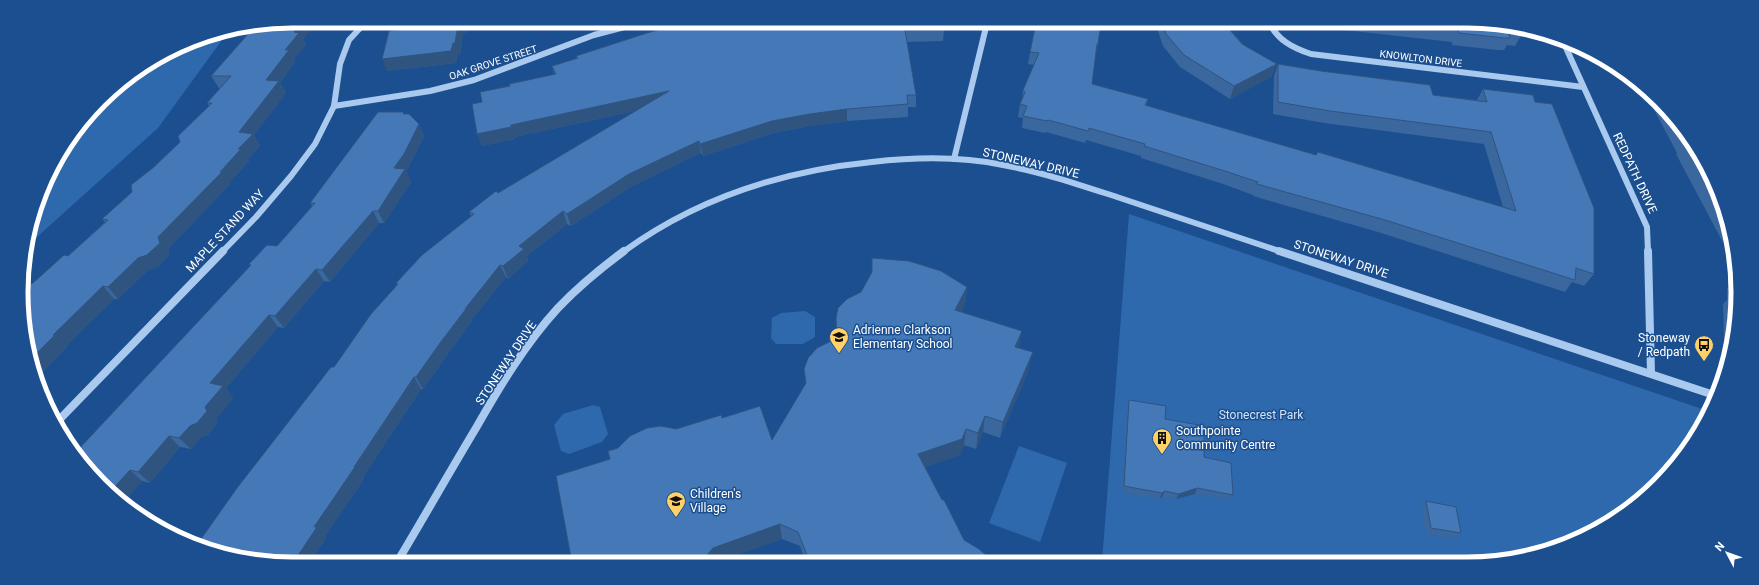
<svg xmlns="http://www.w3.org/2000/svg" width="1759" height="585" font-family="Roboto,sans-serif">
  <rect width="100%" height="100%" fill="#1b4f8f"/>
  <g fill="#2e69ad">
    <polygon points="230,29 158,128 27,246 49,172 77,127 113,89 189,42"/>
    <polygon points="1129,214 1708,411 1702,428 1658,485 1587,536 1502,562 1102,562"/>
    <polygon points="805,311 815,317 815,337 803,344 776,344 771,338 772,318 781,313"/>
    <polygon points="593,405 600,407 608,434 602,442 569,454 561,451 554,425 563,414"/>
    <polygon points="1019,446 1067,463 1040,542 989,523"/>
  </g>
  <g fill="none" stroke-linecap="round" stroke-linejoin="round">
    <g stroke="#a9c9ee" stroke-width="6">
      <path d="M1269,22C1277,40 1293,48 1311,54L1583,87"/>
      <polyline points="1562,39 1647,227 1648,252"/>
      <polyline points="334,106 430,91 474,80 594,35 632,25"/>
      <polyline points="954,159 987,23"/>
      <polyline points="222,252 256,217 291,176 315,144 334,106 340,64 349,40 362,26"/>
      <path d="M623,252C697,198 782,171 872,162C915,157 960,156 1003,165C1042,172 1080,185 1117,197C1172,215 1227,234 1282,252"/>
    </g>
    <g stroke="#a9c9ee" stroke-width="8">
      <polyline points="1279,251 1714,395"/>
      <polyline points="1648,251 1651,373"/>
      <polyline points="57,422 223,251"/>
      <path d="M396,564C423,519 449,473 476,428C500,386 525,344 558,308C578,287 601,268 624,251"/>
    </g>
  </g>
  <g fill="#3a679d">
    <polygon points="1466,21 1522,34 1515,46 1507,45 1504,50 1497,50 1452,45 1452,42 1326,28 1325,22"/>
    <polygon points="1155,22 1226,22 1229,29 1272,76 1230,99 1180,67 1163,46"/>
    <polygon points="1036,23 1103,23 1100,33 1099,33 1098,44 1095,56 1092,84 1148,99 1146,106 1316,155 1503,207 1484,144 1324,123 1273,114 1274,76 1278,64 1433,95 1477,100 1483,89 1594,274 1584,286 1572,282 1565,292 1378,232 1253,196 1253,195 1223,184 1141,158 1141,156 1086,140 1085,143 1046,132 1045,133 1022,128 1023,118 1018,117 1020,104 1022,99 1023,90 1034,65 1028,64 1030,52"/>
    <polygon points="401,25 546,25 546,26 468,29 467,32 463,33 460,55 457,55 456,63 387,71"/>
    <polygon points="944,30 943,41 907,42 916,95 916,107 908,107 908,117 847,121 810,126 773,133 703,156 701,153 632,186 571,226 567,224 527,256 528,261 508,279 506,277 471,320 472,321 447,355 423,389 421,389 363,477 364,479 325,536 326,538 309,564 292,564 239,559 334,367 397,285 396,283 471,216 469,212 498,193 635,111 515,137 515,139 482,146 477,134 482,102 510,86 554,74 552,66 577,59 576,56 647,33"/>
    <polygon points="303,40 306,45 294,59 295,62 280,83 286,93 254,135 260,146 248,159 249,161 229,183 230,184 168,249 169,255 157,267 148,270 118,299 114,299 66,346 67,347 42,372 40,372 36,375 30,363 22,310 33,283 68,256 105,222 102,219 132,192 154,167 180,142 209,106 207,103 220,88 219,88 211,76"/>
    <polygon points="1642,87 1659,101 1692,142 1717,189 1733,240 1736,267 1676,154 1677,153"/>
    <polygon points="405,114 419,124 424,136 409,166 406,171 411,182 384,223 379,223 330,282 324,281 284,328 278,327 226,388 233,398 216,419 217,423 208,435 201,437 191,449 180,447 150,483 142,481 123,503 101,485 250,266 249,264 277,246 312,206 310,203"/>
    <polygon points="1737,279 1738,293 1733,342 1724,339 1723,304 1727,300 1727,289"/>
    <polygon points="967,287 965,304 961,312 1019,348 1029,369 1000,438 983,432 976,449 964,445 960,455 925,467 942,500 964,540 990,563 806,563 800,546 782,539 717,562 610,459 676,429 722,418 772,440 806,384 804,369 837,338 836,318"/>
    <polygon points="1129,400 1165,419 1233,495 1229,500 1195,494 1176,499 1162,497 1159,499 1122,492 1127,406"/>
    <polygon points="1426,501 1461,533 1456,539 1426,534 1421,507"/>
  </g>
  <g fill="#305480">
    <polygon points="458,25 466,25 468,29 467,32 463,33 460,55 457,55 456,63 387,71 382,59 453,43"/>
    <polygon points="299,26 315,26 303,40 306,45 294,59 295,62 280,83 286,93 254,135 260,146 248,159 249,161 229,183 230,184 168,249 169,255 157,267 148,270 118,299 108,287 158,237 220,172 238,149 239,132 266,80 285,50 294,32"/>
    <polygon points="1277,64 1272,76 1230,99 1234,86"/>
    <polygon points="669,91 671,103 515,137 515,139 482,146 477,134 511,125"/>
    <polygon points="847,109 847,121 810,126 773,133 703,156 700,144 772,121 810,114"/>
    <polygon points="419,124 424,136 409,166 406,171 411,182 384,223 378,211 394,168"/>
    <polygon points="699,141 701,153 632,186 571,226 567,214 629,174"/>
    <polygon points="373,211 379,223 330,282 322,270"/>
    <polygon points="563,211 567,224 527,256 528,261 508,279 503,266 519,246"/>
    <polygon points="500,265 506,277 471,320 472,321 447,355 423,389 416,377 465,309"/>
    <polygon points="316,269 324,281 284,328 275,316"/>
    <polygon points="103,286 114,299 66,346 67,347 42,372 30,361 30,360 53,335"/>
    <polygon points="967,287 965,304 953,327 955,310"/>
    <polygon points="269,315 278,327 226,388 233,398 216,419 217,423 208,435 201,437 191,449 179,438 205,407 210,383"/>
    <polygon points="1022,331 1019,348 1015,347"/>
    <polygon points="1033,352 1029,369 1000,438 1003,422"/>
    <polygon points="30,363 40,372 36,375"/>
    <polygon points="414,377 421,389 363,477 364,479 325,536 326,538 309,564 299,564 295,560 314,527"/>
    <polygon points="985,416 983,432 976,449 978,433"/>
    <polygon points="966,429 964,445 960,455 917,470 918,454"/>
    <polygon points="169,436 180,447 150,483 138,472"/>
    <polygon points="130,470 142,481 123,503 110,492"/>
    <polygon points="1197,488 1195,494 1176,499 1179,494"/>
    <polygon points="1165,491 1162,497 1159,499 1162,493"/>
    <polygon points="780,524 782,539 716,563 699,563 713,548"/>
    <polygon points="293,559 297,564 290,564"/>
  </g>
  <g fill="#4478b7" stroke="#305480">
    <polygon points="1375,21 1466,21 1519,26 1522,34 1508,32 1510,38 1504,38 1459,33 1458,30"/>
    <polygon points="1162,22 1226,22 1229,29 1242,44 1277,64 1234,86 1184,55 1166,34"/>
    <polygon points="943,23 944,30 905,30 916,95 907,95 908,104 847,109 810,114 772,121 700,144 699,141 629,174 567,214 563,211 519,246 524,249 503,266 500,265 465,309 466,309 440,343 416,377 414,377 354,467 355,467 314,527 317,527 295,560 293,559 290,564 239,559 196,546 237,488 331,367 334,367 371,314 398,284 396,283 422,255 474,214 469,212 496,191 498,193 669,91 511,125 511,127 477,134 472,104 482,102 480,92 510,86 509,84 556,74 552,66 578,58 576,56 647,33 679,24"/>
    <polygon points="1036,23 1101,23 1098,44 1097,44 1092,84 1148,99 1145,105 1316,155 1318,152 1516,211 1491,132 1330,111 1278,102 1278,64 1321,71 1430,85 1433,95 1487,102 1483,89 1533,95 1535,102 1552,104 1594,208 1594,274 1576,268 1575,280 1385,220 1257,184 1258,182 1228,172 1144,146 1145,144 1089,128 1088,131 1048,120 1047,121 1023,116 1027,106 1020,104 1025,92 1023,90 1039,53 1030,52"/>
    <polygon points="401,25 458,25 455,43 453,43 451,51 382,59 389,31 400,29"/>
    <polygon points="255,26 299,26 294,32 299,33 285,50 289,50 266,80 279,81 239,132 253,134 238,149 241,149 220,172 222,172 158,237 160,243 147,255 138,258 108,287 103,286 53,335 55,335 30,360 22,310 22,290 28,285 33,283 64,255 68,256 108,220 102,219 132,192 131,185 154,167 180,142 178,136 212,103 207,103 231,76 211,76"/>
    <polygon points="378,112 404,112 403,114 409,114 419,124 404,154 394,168 405,169 378,211 373,211 322,270 316,269 275,316 269,315 210,383 223,386 205,407 207,411 197,423 190,426 179,438 169,436 138,472 130,470 110,492 101,485 75,453 251,265 249,264 267,245 277,246 315,203 310,203"/>
    <polygon points="1677,123 1692,142 1717,189 1725,214 1686,142 1687,142"/>
    <polygon points="872,258 909,261 941,271 967,287 955,310 1022,331 1015,347 1033,352 1003,422 985,416 978,433 966,429 962,439 918,454 942,500 944,500 964,540 979,549 986,555 990,563 810,563 798,532 780,524 713,548 700,563 572,563 556,476 610,459 608,451 618,448 630,436 647,428 661,426 676,429 721,415 722,418 760,406 772,440 806,383 804,369 808,358 817,348 837,338 836,318 838,308 847,299 861,292 872,272"/>
    <polygon points="1735,291 1738,293 1736,312"/>
    <polygon points="1129,400 1166,406 1165,419 1204,426 1204,457 1231,463 1233,495 1197,488 1179,494 1165,491 1162,493 1124,486"/>
    <polygon points="1426,501 1456,507 1461,533 1431,528"/>
  </g>
  <defs>
    <g id="school-pin" transform="scale(1)"><path d="M0 17L-7.5 6A9.5 9.5 0 1 1 7.5 6Z" fill="#ffd166" stroke="#1b4f8f"/><path d="M0-5L7-2L0 1L-7-2ZM-4 1L0 2.5L4 1V4Q0 6-4 4Z" fill="#111"/></g>
    <g id="bus-pin" transform="scale(1)"><path d="M0 17L-7.5 6A9.5 9.5 0 1 1 7.5 6Z" fill="#ffd166" stroke="#1b4f8f"/><path d="M-5-6H5V4H4V6H2V4H-2V6H-4V4H-5ZM-3.5-4V0h7V-4ZM-3.5 1.2v1.5H-2V1.2ZM2 1.2v1.5H3.5V1.2Z" fill="#111"/></g>
    <g id="building-pin" transform="scale(1)"><path d="M0 17L-7.5 6A9.5 9.5 0 1 1 7.5 6Z" fill="#ffd166" stroke="#1b4f8f"/><path d="M-4-6H4V6H1V3H-1V6H-4ZM-2.5-4.3h1.7v1.8h-1.7ZM.8-4.3h1.7v1.8H.8ZM-2.5-1h1.7V.8h-1.7ZM.8-1h1.7V.8H.8Z" fill="#111"/></g>
  </defs>
  <g fill-rule="evenodd">
    <use href="#school-pin" x="839" y="337"/>
    <use href="#bus-pin" x="1704" y="345"/>
    <use href="#building-pin" x="1162" y="438"/>
    <use href="#school-pin" x="676" y="501"/>
  </g>
  <g text-anchor="middle" stroke-width="3" stroke-linejoin="round" paint-order="stroke">
    <g font-size="10" fill="#fff" stroke="#1b4f8f">
      <text transform="translate(1421 58) rotate(7)" y="4">KNOWLTON DRIVE</text>
      <text transform="translate(493 62) rotate(-18)" y="4">OAK GROVE STREET</text>
    </g>
    <g font-size="12" fill="#fff" stroke="#1b4f8f">
      <text transform="translate(1031 163) rotate(13)" y="4">STONEWAY DRIVE</text>
      <text transform="translate(1635 173) rotate(65)" y="4">REDPATH DRIVE</text>
      <text transform="translate(225 231) rotate(-47)" y="4">MAPLE STAND WAY</text>
      <text transform="translate(1341 259) rotate(18)" y="4">STONEWAY DRIVE</text>
      <text transform="translate(506 363) rotate(-56)" y="4">STONEWAY DRIVE</text>
    </g>
    <g font-size="12" fill="#fff" stroke="#1b4f8f" text-anchor="start">
      <text x="853" y="334">Adrienne Clarkson<tspan x="853" dy="14">Elementary School</tspan></text>
      <text x="1690" y="342" text-anchor="end">Stoneway<tspan x="1690" dy="14">/ Redpath</tspan></text>
      <text x="1176" y="435">Southpointe<tspan x="1176" dy="14">Community Centre</tspan></text>
      <text x="690" y="498">Children's<tspan x="690" dy="14">Village</tspan></text>
    </g>
    <g font-size="12" fill="#cfe3fa" stroke="#1b4f8f">
      <text x="1261" y="419">Stonecrest Park</text>
    </g>
  </g>
  <path d="M0 0H1759V585H0ZM292 28H1467A264 264 0 0 1 1731 292V293A264 264 0 0 1 1467 557H292A264 264 0 0 1 28 293V292A264 264 0 0 1 292 28Z" fill="#1b4f8f" fill-rule="evenodd"/>
  <path fill="none" stroke="#fff" stroke-width="5" d="M292 28H1467A264 264 0 0 1 1731 292V293A264 264 0 0 1 1467 557H292A264 264 0 0 1 28 293V292A264 264 0 0 1 292 28Z"/>
  <g transform="translate(1727 553) rotate(311)" stroke="#1b4f8f" stroke-width="3" paint-order="stroke">
  <path d="M0-3L7 15L0 10L-7 15Z" fill="#ffffff"/>
  <text y="-6" font-size="11" font-weight="bold" text-anchor="middle" fill="#ffffff">N</text>
  </g>
</svg>
